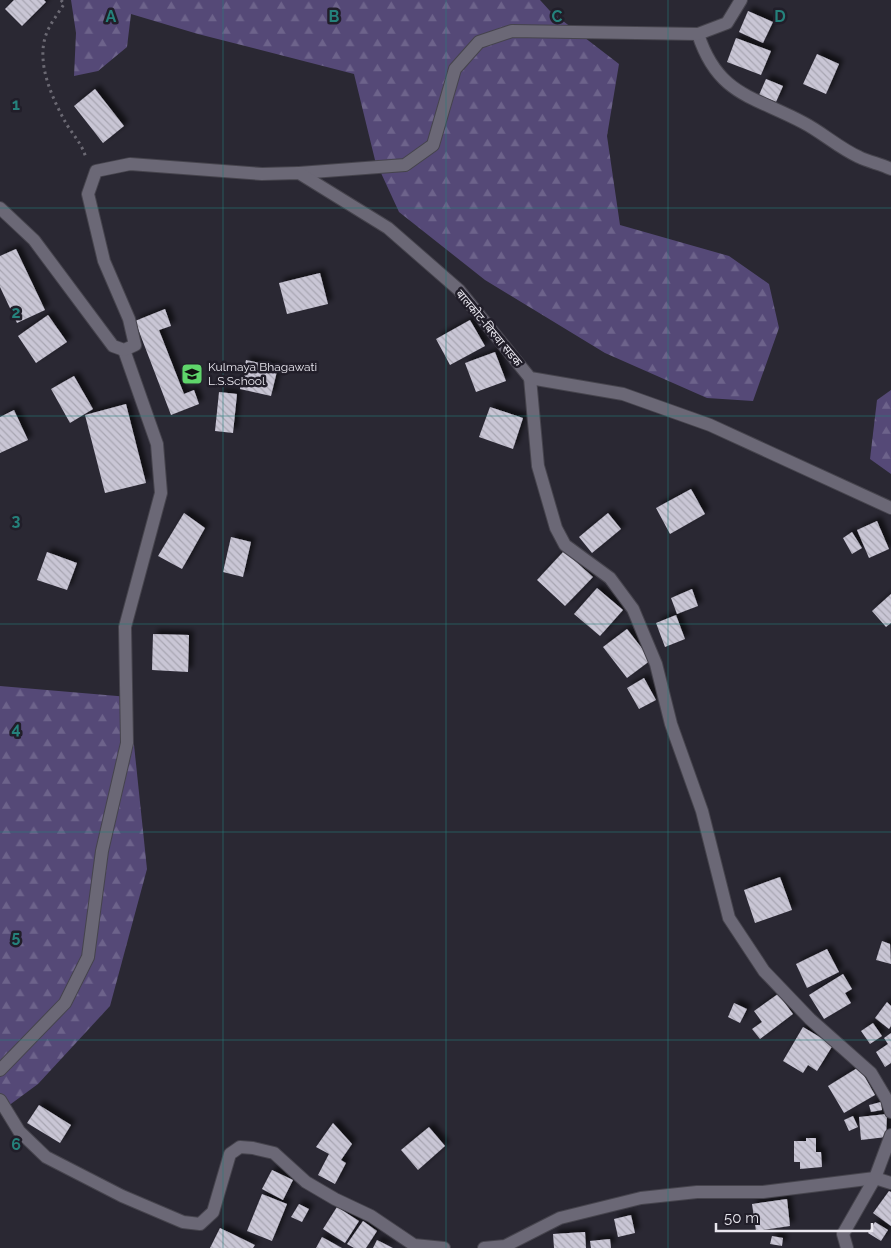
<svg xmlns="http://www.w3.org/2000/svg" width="891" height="1248" font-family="Raleway,'Noto Sans Devanagari',sans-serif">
  <defs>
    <pattern id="forest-firs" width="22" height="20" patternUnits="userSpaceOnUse" patternTransform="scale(1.25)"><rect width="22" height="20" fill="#554977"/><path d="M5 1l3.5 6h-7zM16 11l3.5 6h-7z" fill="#6d638b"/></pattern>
    <pattern id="building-back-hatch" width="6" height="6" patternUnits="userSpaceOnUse" patternTransform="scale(1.25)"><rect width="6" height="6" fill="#c9c6d5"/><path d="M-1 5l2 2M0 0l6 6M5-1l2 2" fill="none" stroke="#a8a6b2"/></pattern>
    <filter id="shadow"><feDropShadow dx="4.5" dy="-4.5" stdDeviation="2.5" flood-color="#0009"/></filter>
  </defs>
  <rect width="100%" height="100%" fill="#2a2833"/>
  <g fill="url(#forest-firs)">
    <polygon points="71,0 540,0 550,11 619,64 607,136 620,225 729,256 769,284 779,328 753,401 707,398 605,353 485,280 399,212 375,160 354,74 198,34 131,14 127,47 98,71 74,76 76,33"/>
    <polygon points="891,390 891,474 870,459 877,400"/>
    <polygon points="0,686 129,697 147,869 110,1006 38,1084 0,1112"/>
  </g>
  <g fill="url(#building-back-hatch)" filter="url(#shadow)">
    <polygon points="14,0 44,0 46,2 22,26 5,9"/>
    <polygon points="748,11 773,22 763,43 739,32"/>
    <polygon points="736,38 771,51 761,75 727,62"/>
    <polygon points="817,54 839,64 826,94 803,84"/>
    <polygon points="766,79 783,86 776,102 759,95"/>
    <polygon points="95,89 124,126 103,143 74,106"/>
    <polygon points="16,249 45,310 17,323 0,287 0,256"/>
    <polygon points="320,273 328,304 287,314 279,283"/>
    <polygon points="165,309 171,326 159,330 184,394 194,390 199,404 171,415 135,321"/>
    <polygon points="48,315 67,342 36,363 18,336"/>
    <polygon points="470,320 485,346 450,365 436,339"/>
    <polygon points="495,352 506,381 476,392 465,363"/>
    <polygon points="246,360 278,367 271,396 240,389"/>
    <polygon points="74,376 93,409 70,423 51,389"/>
    <polygon points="219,392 237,394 233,433 215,431"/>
    <polygon points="126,404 146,483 105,493 85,415"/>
    <polygon points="490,407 523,418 513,449 479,437"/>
    <polygon points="14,410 28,440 0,453 0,417"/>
    <polygon points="691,489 705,514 670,534 656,508"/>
    <polygon points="184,513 205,528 182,569 158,556"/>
    <polygon points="608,513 621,529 592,553 579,537"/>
    <polygon points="877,521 889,549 869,558 857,530"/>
    <polygon points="852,532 862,548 852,554 843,538"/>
    <polygon points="231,537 251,542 243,577 223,572"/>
    <polygon points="564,551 593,577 565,606 537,580"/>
    <polygon points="47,552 77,563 67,590 37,580"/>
    <polygon points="597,588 623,610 600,636 574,614"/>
    <polygon points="692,589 698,606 677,614 671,598"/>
    <polygon points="891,594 891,623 886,627 872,611"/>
    <polygon points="676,615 685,639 665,647 656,623"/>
    <polygon points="627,629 651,660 627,678 603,647"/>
    <polygon points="153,634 189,635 188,672 152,670"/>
    <polygon points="644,678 656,700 639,709 627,688"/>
    <polygon points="780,877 792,910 755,923 744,890"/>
    <polygon points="882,941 890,944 891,964 876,960"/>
    <polygon points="827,949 839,972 807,988 796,964"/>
    <polygon points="843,974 852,989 845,993 851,1003 824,1019 809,995"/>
    <polygon points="778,994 793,1014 760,1039 752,1029 762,1022 754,1011"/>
    <polygon points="887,1002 891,1006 891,1026 889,1029 875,1018"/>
    <polygon points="734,1003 747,1009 740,1023 728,1017"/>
    <polygon points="873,1023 882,1036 870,1044 861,1031"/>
    <polygon points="803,1027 833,1045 817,1071 808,1065 803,1073 783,1061"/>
    <polygon points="891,1033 891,1063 885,1067 876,1052 888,1044 884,1038"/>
    <polygon points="859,1067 875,1095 844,1113 828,1086"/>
    <polygon points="881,1102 882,1110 871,1112 869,1105"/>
    <polygon points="39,1105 71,1125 60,1143 27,1123"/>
    <polygon points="887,1114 886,1137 861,1140 859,1117"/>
    <polygon points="853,1116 858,1127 849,1131 844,1120"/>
    <polygon points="333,1123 352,1144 341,1160 346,1163 335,1184 318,1175 329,1154 316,1147"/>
    <polygon points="429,1127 445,1146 418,1170 401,1150"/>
    <polygon points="806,1138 816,1138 816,1152 821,1152 822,1167 800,1169 800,1162 794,1162 794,1141 806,1141"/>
    <polygon points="272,1170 293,1180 283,1200 262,1189"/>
    <polygon points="889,1191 891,1192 891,1226 873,1213"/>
    <polygon points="262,1194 287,1204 272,1241 247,1231"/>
    <polygon points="787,1199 790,1226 756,1231 752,1204"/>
    <polygon points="299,1204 309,1209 302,1222 291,1217"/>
    <polygon points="337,1207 359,1221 345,1243 323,1229"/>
    <polygon points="631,1215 635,1233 618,1237 614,1219"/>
    <polygon points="363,1221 377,1231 366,1248 354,1248 347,1244"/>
    <polygon points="875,1222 888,1230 881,1241 868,1233"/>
    <polygon points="220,1228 255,1245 253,1248 210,1248"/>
    <polygon points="585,1232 586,1248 554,1248 553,1234"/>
    <polygon points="772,1236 783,1238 782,1246 770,1244"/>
    <polygon points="322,1237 342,1248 316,1248"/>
    <polygon points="610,1239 611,1248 591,1248 590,1241"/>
    <polygon points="377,1240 393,1248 373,1248"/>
  </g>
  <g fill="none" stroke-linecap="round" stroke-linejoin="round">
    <g stroke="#46444d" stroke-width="14">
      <path id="lane" d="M698,34C718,96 754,96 804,123C823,133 839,148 859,157C869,162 881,164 891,169"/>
    </g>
    <g stroke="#46444d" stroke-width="14">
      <g id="street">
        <polyline points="299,173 405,165 433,145 455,69 479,42 512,31 698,34 727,23 741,0"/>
        <polyline points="530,378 538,466 556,528 565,545 610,578 633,609 656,664 671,724 702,811 729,918 764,971 810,1019 871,1073 887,1100 891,1112"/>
        <polyline points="0,1070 65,1003 88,957 102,851 127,743 125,627 161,493 157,444 124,350"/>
        <polyline points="0,1100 19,1131 46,1157 122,1196 183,1222 200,1224 213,1212 230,1154 240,1147 253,1148 274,1153 306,1182 335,1199 371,1216 414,1245 444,1248"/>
        <polyline points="484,1248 505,1246 560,1218 641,1198 697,1192 763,1192 875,1178 891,1183"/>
        <polyline points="847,1248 843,1234 875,1178 891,1135"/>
      </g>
    </g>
    <g stroke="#46444d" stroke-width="14">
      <polyline id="secondary" points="0,208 34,240 113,346 124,350 135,345 129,319 104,261 88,194 96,171 130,164 262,174 299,173 388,228 459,290 530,378 623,394 710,425 891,508"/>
    </g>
    <path stroke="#6b6973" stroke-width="3" stroke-dasharray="2.5 4" stroke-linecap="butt" d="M61,0L64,4C58,14 48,26 45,38C37,66 53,100 67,125C74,136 82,144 86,158"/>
    <use href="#lane" stroke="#6b6876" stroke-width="12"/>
    <use href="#street" stroke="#6b6876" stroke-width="12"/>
    <use href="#secondary" stroke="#6b6876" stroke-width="12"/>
  </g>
  <path fill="none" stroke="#25817b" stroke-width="1" stroke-opacity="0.55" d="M223,0V1248M446,0V1248M668,0V1248M0,208H891M0,416H891M0,624H891M0,832H891M0,1040H891"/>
  <defs>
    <g id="school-square" transform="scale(1.125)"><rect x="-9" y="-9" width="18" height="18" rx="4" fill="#5fd56b" stroke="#211e29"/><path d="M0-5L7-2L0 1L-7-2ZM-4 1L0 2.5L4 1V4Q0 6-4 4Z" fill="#111"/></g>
  </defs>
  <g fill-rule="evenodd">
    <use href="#school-square" x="192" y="374"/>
  </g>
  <g text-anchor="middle" stroke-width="5" stroke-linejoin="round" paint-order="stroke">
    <g font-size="12" fill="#e9e7ef" stroke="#211e29">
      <text transform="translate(489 328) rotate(50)" y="4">बालकोट-बिरुवा सडक</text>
    </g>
    <g font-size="12" fill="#e9e7ef" stroke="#211e29" text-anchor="start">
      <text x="208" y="371">Kulmaya Bhagawati<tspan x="208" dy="14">L.S.School</tspan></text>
    </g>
  </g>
  <g font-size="16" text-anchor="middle" font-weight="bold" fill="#25817b" stroke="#211e29" stroke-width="5" stroke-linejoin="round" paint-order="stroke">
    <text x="111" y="22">A</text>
    <text x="334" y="22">B</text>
    <text x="557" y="22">C</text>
    <text x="780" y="22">D</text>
    <text x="16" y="110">1</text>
    <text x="16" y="318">2</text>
    <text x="16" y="526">3</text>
    <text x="16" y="734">4</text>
    <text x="16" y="942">5</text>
    <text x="16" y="1150">6</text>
  </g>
  <path d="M716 1223v8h156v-8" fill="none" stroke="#e9e7ef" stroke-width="2.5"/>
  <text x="724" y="1223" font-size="15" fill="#e9e7ef" stroke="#211e29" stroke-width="4" paint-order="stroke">50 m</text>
</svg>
